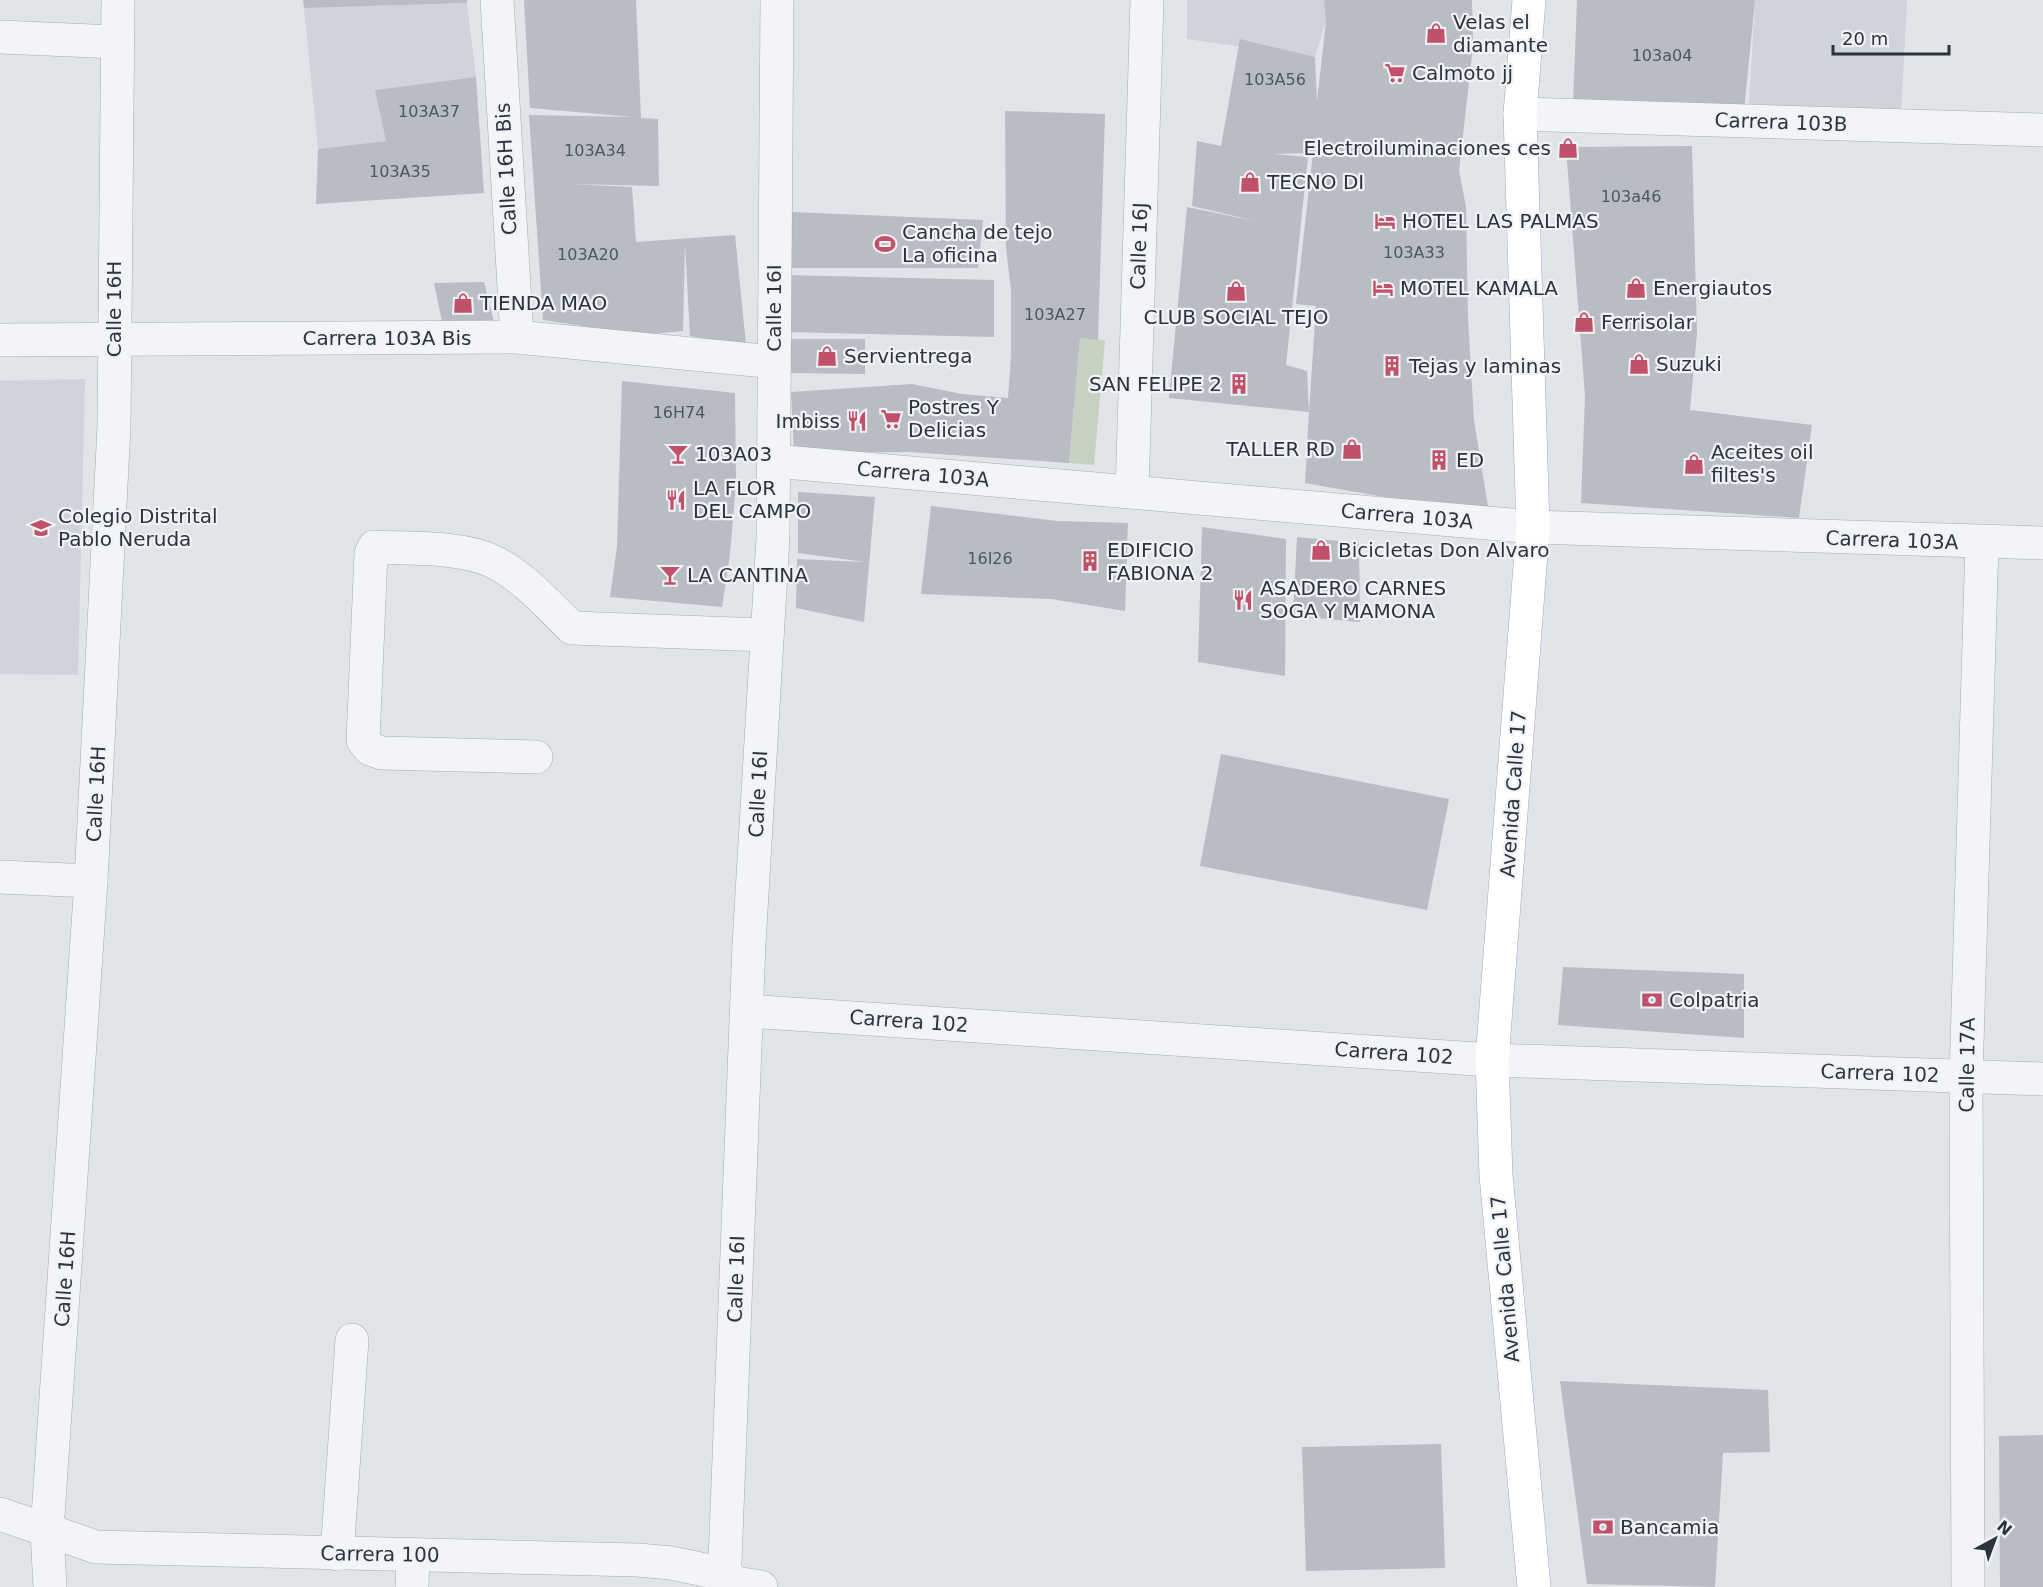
<svg xmlns="http://www.w3.org/2000/svg" width="2043" height="1587" font-family="'DejaVu Sans',sans-serif">
  <rect width="100%" height="100%" fill="#e1e4e8"/>
  <g fill="#cfd3da">
    <polygon points="1187,0 1325,0 1326,21 1315,57 1187,39"/>
    <polygon points="1755,0 1907,0 1901,113 1749,104"/>
    <polygon points="467,3 476,77 376,90 386,141 318,149 304,8"/>
    <polygon points="85,379 78,675 0,674 0,381"/>
  </g>
  <polygon fill="#c7d1c2" points="1080,338 1105,340 1094,465 1069,463"/>
  <g fill="#b8bdc4" fill-rule="evenodd">
    <polygon points="303,0 467,0 467,3 304,8"/>
    <polygon points="524,0 636,0 641,118 658,119 659,186 571,184 632,187 636,242 735,235 746,345 690,336 685,244 683,331 642,335 543,320 529,115 633,117 530,108"/>
    <path d="M1324,0H1472L1473,46L1459,171L1466,207L1468,319L1474,420L1488,507L1401,500L1305,483L1309,412L1169,398L1187,207L1260,222L1192,206L1197,141L1221,146L1240,39L1315,57L1317,101L1326,21ZM1313,153L1296,304L1316,306L1309,412L1307,371L1286,365L1308,157L1272,154Z"/>
    <polygon points="1577,0 1755,0 1744,111 1573,105"/>
    <polygon points="476,77 484,193 316,204 318,149 386,141 375,90"/>
    <polygon points="1005,111 1105,114 1098,340 1080,338 1069,463 909,452 794,453 791,392 912,384 962,394 1008,398 1011,355 1011,290 1006,248"/>
    <polygon points="1692,146 1697,333 1690,410 1812,425 1799,518 1581,503 1585,396 1566,147"/>
    <polygon points="791,212 983,220 978,268 789,268"/>
    <polygon points="786,275 994,280 994,337 786,332"/>
    <polygon points="484,282 494,322 442,322 434,283"/>
    <polygon points="788,339 865,339 865,374 789,373"/>
    <polygon points="622,381 735,393 736,482 730,554 722,607 610,597 617,546"/>
    <polygon points="798,492 875,497 864,622 796,608 797,559 865,562 798,553"/>
    <polygon points="931,506 1057,521 1128,523 1125,611 1051,599 921,594"/>
    <polygon points="1202,527 1286,539 1285,676 1198,662"/>
    <polygon points="1297,537 1359,543 1360,622 1293,616"/>
    <polygon points="1221,754 1449,799 1427,910 1200,866"/>
    <polygon points="1563,967 1744,974 1744,1038 1558,1025"/>
    <polygon points="1560,1381 1768,1390 1770,1452 1723,1453 1715,1587 1587,1584"/>
    <polygon points="2043,1435 2043,1587 2000,1587 1999,1436"/>
    <polygon points="1441,1444 1445,1568 1306,1571 1302,1447"/>
  </g>
  <g fill="none" stroke-linecap="round" stroke-linejoin="round">
    <g stroke="#a7abb2" stroke-width="34">
      <g id="minor">
        <polyline points="497,0 517,337"/>
        <polyline points="0,37 116,42"/>
        <polyline points="1520,114 2043,130"/>
        <polyline points="0,340 517,337 774,362"/>
        <polyline points="773,461 1533,527 2043,543"/>
        <polyline points="1132,492 1147,0"/>
        <path d="M536,757L382,753L370,749L363,740L371,554L374,547C409,549 462,546 494,562C524,577 548,605 572,628L767,635"/>
        <polyline points="0,877 91,881"/>
        <polyline points="747,1011 1492,1060 2043,1079"/>
        <polyline points="0,1514 96,1547 638,1560 671,1563 724,1574 736,1583 761,1587"/>
        <polyline points="337,1554 352,1340"/>
        <polyline points="50,1587 47,1531 91,881 114,426 118,0"/>
        <polyline points="412,1587 413,1555"/>
        <polyline points="724,1587 749,944 773,538 777,0"/>
        <polyline points="1968,1587 1966,1077 1982,543"/>
      </g>
    </g>
    <g stroke="#a1a9b3" stroke-width="34">
      <polyline id="major" points="1529,0 1520,114 1533,527 1492,1060 1496,1175 1534,1587"/>
    </g>
    <use href="#minor" stroke="#f3f4f7" stroke-width="33"/>
    <use href="#major" stroke="#fff" stroke-width="33"/>
  </g>
  <defs>
    <g id="shop-bare" transform="scale(1.62)"><path d="M-5-2.5h2.3a2.7 3.5 0 0 1 5.4 0H5L5.5 6h-11ZM-1.5-2.5h3a1.5 2.3 0 0 0-3 0Z" fill="#c15168" stroke="#f0f3f6" stroke-width="2.5" paint-order="stroke"/></g>
    <g id="supermarket-bare" transform="scale(1.62)"><path d="M-6-5.5h2.5l.6 2H6L4.5 2H-2.5L-4.4-4H-6ZM-1.5 3.2a1.3 1.3 0 1 0 .1 0ZM3 3.2a1.3 1.3 0 1 0 .1 0Z" fill="#c15168" stroke="#f0f3f6" stroke-width="2.5" paint-order="stroke"/></g>
    <g id="hotel-bare" transform="scale(1.62)"><path d="M-6-4.5h1.5V1H6V5H4.5V3h-9V5H-6ZM-4 0a1.8 1.8 0 1 1 3.6 0ZM.5 0V-2.5h3Q6-2.5 6 0Z" fill="#c15168" stroke="#f0f3f6" stroke-width="2.5" paint-order="stroke"/></g>
    <g id="stadium-bare" transform="scale(1.62)"><path d="M0-5a6.5 5 0 1 0 0 10a6.5 5 0 1 0 0-10ZM-3.5-1.8h7v3.6h-7Z" fill="#c15168" stroke="#f0f3f6" stroke-width="2.5" paint-order="stroke"/></g>
    <g id="building-bare" transform="scale(1.62)"><path d="M-4-6H4V6H1V3H-1V6H-4ZM-2.5-4.3h1.7v1.8h-1.7ZM.8-4.3h1.7v1.8H.8ZM-2.5-1h1.7V.8h-1.7ZM.8-1h1.7V.8H.8Z" fill="#c15168" stroke="#f0f3f6" stroke-width="2.5" paint-order="stroke"/></g>
    <g id="restaurant-bare" transform="scale(1.62)"><path d="M-5-6h1v4h1v-4h1v4h1v-4h1v5L-1.5 .5V6h-2V.5L-5-1ZM5-6V6H3V1.5H1.5Q1.5-4 5-6Z" fill="#c15168" stroke="#f0f3f6" stroke-width="2.5" paint-order="stroke"/></g>
    <g id="bar-bare" transform="scale(1.62)"><path d="M-6-5H6L.8 .8V4.5H3.5V6h-7V4.5H-.8V.8Z" fill="#c15168" stroke="#f0f3f6" stroke-width="2.5" paint-order="stroke"/></g>
    <g id="school-bare" transform="scale(1.62)"><path d="M0-5L7-2L0 1L-7-2ZM-4 1L0 2.5L4 1V4Q0 6-4 4Z" fill="#c15168" stroke="#f0f3f6" stroke-width="2.5" paint-order="stroke"/></g>
    <g id="bank-bare" transform="scale(1.62)"><path d="M-6-4H6V4H-6ZM0-2.3a2.3 2.3 0 1 0 0 4.6a2.3 2.3 0 1 0 0-4.6Z" fill="#c15168" stroke="#f0f3f6" stroke-width="2.5" paint-order="stroke"/></g>
  </defs>
  <g fill-rule="evenodd">
    <use href="#shop-bare" x="1436" y="33"/>
    <use href="#supermarket-bare" x="1395" y="73"/>
    <use href="#shop-bare" x="1568" y="148"/>
    <use href="#shop-bare" x="1250" y="182"/>
    <use href="#hotel-bare" x="1385" y="221"/>
    <use href="#stadium-bare" x="885" y="244"/>
    <use href="#hotel-bare" x="1383" y="288"/>
    <use href="#shop-bare" x="1636" y="288"/>
    <use href="#shop-bare" x="1236" y="291"/>
    <use href="#shop-bare" x="463" y="303"/>
    <use href="#shop-bare" x="1584" y="322"/>
    <use href="#shop-bare" x="827" y="356"/>
    <use href="#shop-bare" x="1639" y="364"/>
    <use href="#building-bare" x="1392" y="366"/>
    <use href="#building-bare" x="1239" y="384"/>
    <use href="#supermarket-bare" x="891" y="419"/>
    <use href="#restaurant-bare" x="857" y="421"/>
    <use href="#shop-bare" x="1352" y="449"/>
    <use href="#bar-bare" x="678" y="454"/>
    <use href="#building-bare" x="1439" y="460"/>
    <use href="#shop-bare" x="1694" y="464"/>
    <use href="#restaurant-bare" x="676" y="500"/>
    <use href="#school-bare" x="41" y="528"/>
    <use href="#shop-bare" x="1321" y="550"/>
    <use href="#building-bare" x="1090" y="561"/>
    <use href="#bar-bare" x="670" y="575"/>
    <use href="#restaurant-bare" x="1243" y="600"/>
    <use href="#bank-bare" x="1652" y="1000"/>
    <use href="#bank-bare" x="1603" y="1527"/>
  </g>
  <g text-anchor="middle" stroke-width="4.5" stroke-linejoin="round" paint-order="stroke">
    <g font-size="16" fill="#4e5660">
      <text x="1662" y="61">103a04</text>
      <text x="1275" y="85">103A56</text>
      <text x="429" y="117">103A37</text>
      <text x="595" y="156">103A34</text>
      <text x="400" y="177">103A35</text>
      <text x="1631" y="202">103a46</text>
      <text x="1414" y="258">103A33</text>
      <text x="588" y="260">103A20</text>
      <text x="1055" y="320">103A27</text>
      <text x="679" y="418">16H74</text>
      <text x="990" y="564">16I26</text>
    </g>
    <g font-size="20" fill="#2b333e" stroke="#f0f3f6" text-anchor="start">
      <text x="1453" y="29">Velas el<tspan x="1453" dy="23">diamante</tspan></text>
      <text x="1412" y="80">Calmoto jj</text>
      <text x="1551" y="155" text-anchor="end">Electroiluminaciones ces</text>
      <text x="1267" y="189">TECNO DI</text>
      <text x="1402" y="228">HOTEL LAS PALMAS</text>
      <text x="902" y="239">Cancha de tejo<tspan x="902" dy="23">La oficina</tspan></text>
      <text x="1400" y="295">MOTEL KAMALA</text>
      <text x="1653" y="295">Energiautos</text>
      <text x="480" y="310">TIENDA MAO</text>
      <text x="1236" y="324" text-anchor="middle">CLUB SOCIAL TEJO</text>
      <text x="1601" y="329">Ferrisolar</text>
      <text x="844" y="363">Servientrega</text>
      <text x="1656" y="371">Suzuki</text>
      <text x="1409" y="373">Tejas y laminas</text>
      <text x="1222" y="391" text-anchor="end">SAN FELIPE 2</text>
      <text x="908" y="414">Postres Y<tspan x="908" dy="23">Delicias</tspan></text>
      <text x="840" y="428" text-anchor="end">Imbiss</text>
      <text x="1335" y="456" text-anchor="end">TALLER RD</text>
      <text x="1711" y="459">Aceites oil<tspan x="1711" dy="23">filtes's</tspan></text>
      <text x="695" y="461">103A03</text>
      <text x="1456" y="467">ED</text>
      <text x="693" y="495">LA FLOR<tspan x="693" dy="23">DEL CAMPO</tspan></text>
      <text x="58" y="523">Colegio Distrital<tspan x="58" dy="23">Pablo Neruda</tspan></text>
      <text x="1107" y="557">EDIFICIO<tspan x="1107" dy="23">FABIONA 2</tspan></text>
      <text x="1338" y="557">Bicicletas Don Alvaro</text>
      <text x="687" y="582">LA CANTINA</text>
      <text x="1260" y="595">ASADERO CARNES<tspan x="1260" dy="23">SOGA Y MAMONA</tspan></text>
      <text x="1669" y="1007">Colpatria</text>
      <text x="1620" y="1534">Bancamia</text>
    </g>
    <g font-size="20" fill="#2b333e" stroke="#f0f3f6">
      <text transform="translate(1781 122) rotate(2)" y="7">Carrera 103B</text>
      <text transform="translate(506 169) rotate(-93)" y="7">Calle 16H Bis</text>
      <text transform="translate(1139 246) rotate(-88)" y="7">Calle 16J</text>
      <text transform="translate(774 308) rotate(-90)" y="7">Calle 16I</text>
      <text transform="translate(114 309) rotate(-90)" y="7">Calle 16H</text>
      <text x="387" y="345">Carrera 103A Bis</text>
      <text transform="translate(923 474) rotate(5)" y="7">Carrera 103A</text>
      <text transform="translate(1407 516) rotate(5)" y="7">Carrera 103A</text>
      <text transform="translate(1892 540) rotate(2)" y="7">Carrera 103A</text>
      <text transform="translate(96 794) rotate(-87)" y="7">Calle 16H</text>
      <text transform="translate(758 794) rotate(-87)" y="7">Calle 16I</text>
      <text transform="translate(1513 794) rotate(-86)" y="7">Avenida Calle 17</text>
      <text transform="translate(909 1021) rotate(4)" y="7">Carrera 102</text>
      <text transform="translate(1394 1053) rotate(4)" y="7">Carrera 102</text>
      <text transform="translate(1967 1065) rotate(-89)" y="7">Calle 17A</text>
      <text transform="translate(1880 1073) rotate(2)" y="7">Carrera 102</text>
      <text transform="translate(65 1279) rotate(-86)" y="7">Calle 16H</text>
      <text transform="translate(736 1279) rotate(-88)" y="7">Calle 16I</text>
      <text transform="translate(1505 1279) rotate(-95)" y="7">Avenida Calle 17</text>
      <text transform="translate(380 1554) rotate(1)" y="7">Carrera 100</text>
    </g>
  </g>
  <g transform="translate(1995 1539) rotate(41)" stroke="#f0f3f6" stroke-width="4.5" paint-order="stroke">
  <path d="M0-4.5L10 22L0 15L-10 22Z" fill="#2b333e"/>
  <text y="-9" font-size="16" font-weight="bold" text-anchor="middle" fill="#2b333e">N</text>
  </g>
  <path d="M1833 45v9h116v-9" fill="none" stroke="#2b333e" stroke-width="3"/>
  <text x="1842" y="45" font-size="18" fill="#2b333e" stroke="#f0f3f6" stroke-width="4.5" paint-order="stroke">20 m</text>
</svg>
